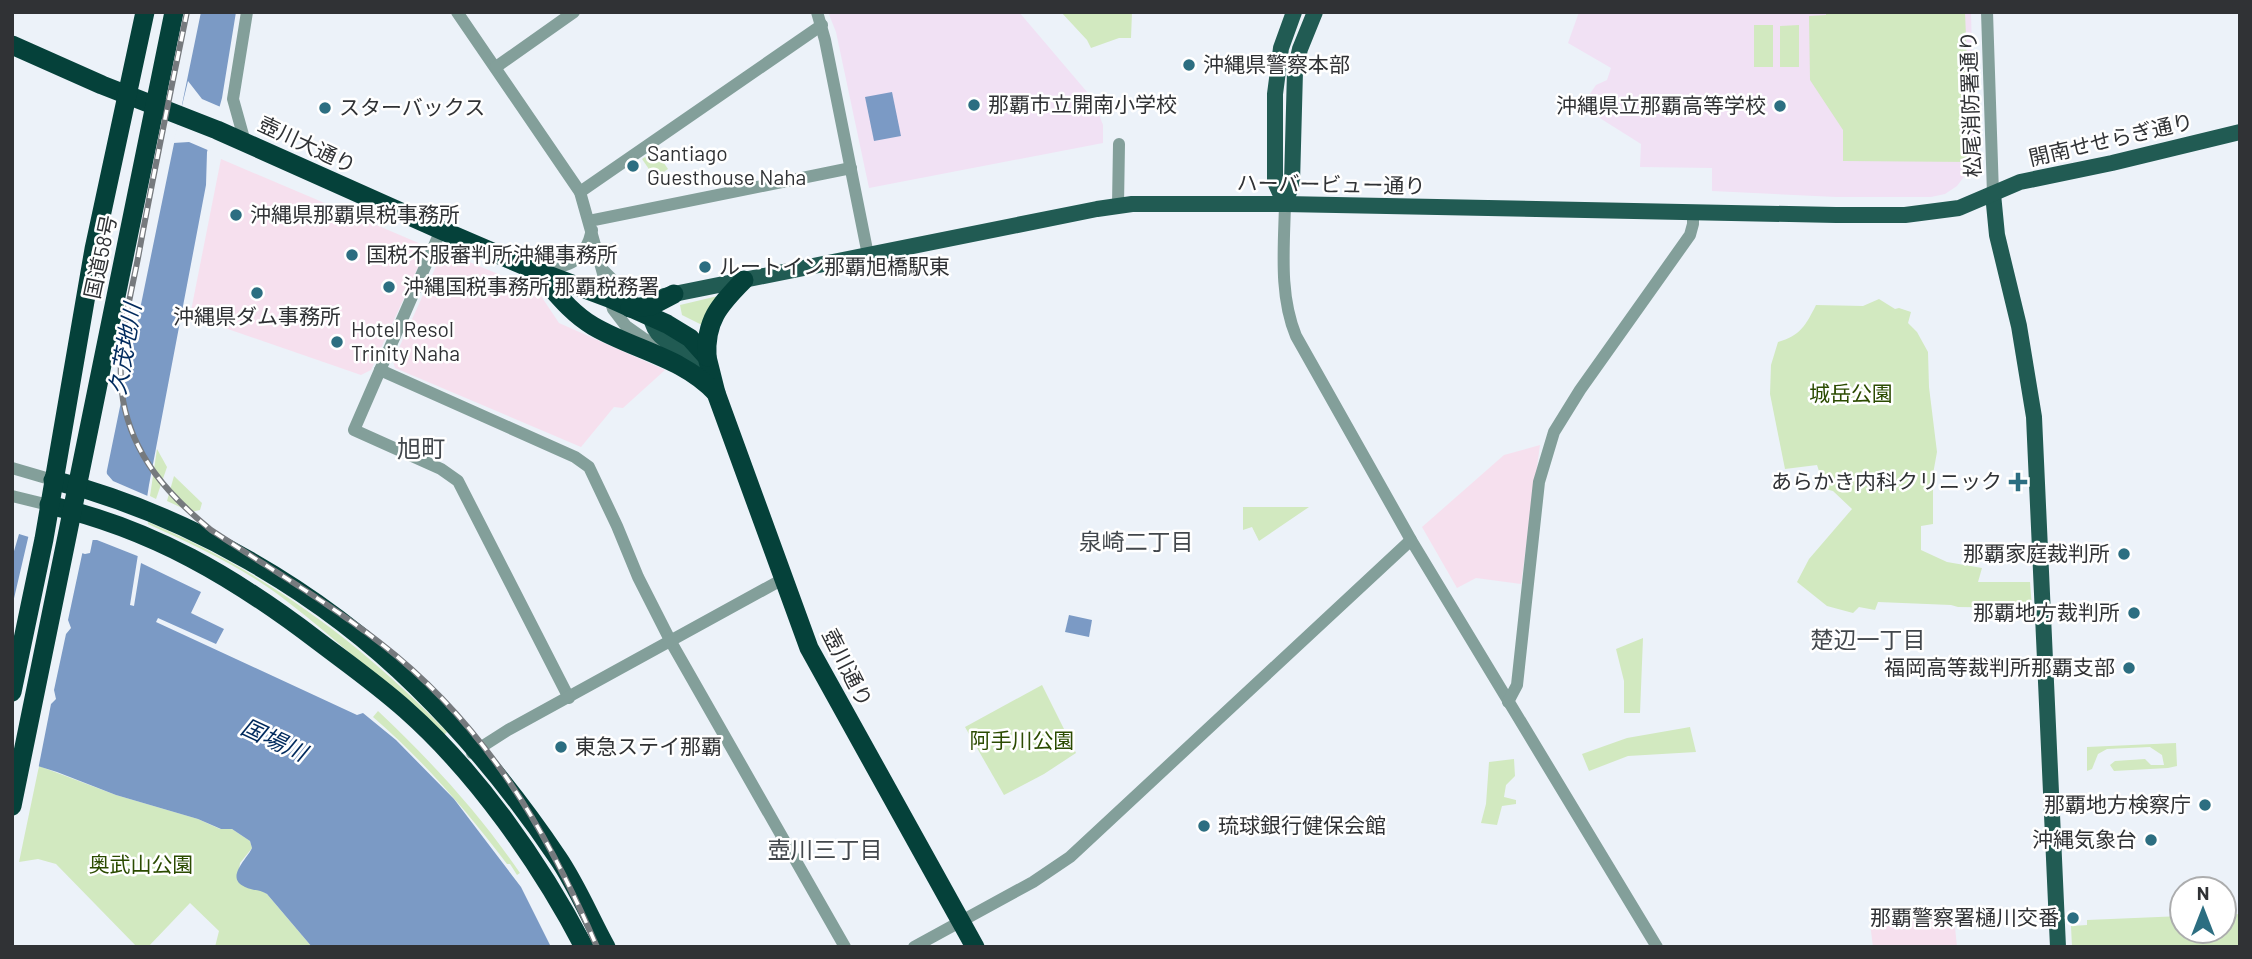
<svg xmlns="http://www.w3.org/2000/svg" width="2252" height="959" font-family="Barlow,'Noto Sans JP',sans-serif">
  <rect width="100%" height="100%" fill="#ecf2f9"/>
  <g fill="#f6e0ee">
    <polygon points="221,159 421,244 425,252 371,370 361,375 190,316"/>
    <polygon points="443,251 527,286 541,296 559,323 665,370 623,408 614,407 581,447 395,368 393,361"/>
    <polygon points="1540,445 1521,584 1476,578 1457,588 1422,527 1504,455"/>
    <polygon points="1887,915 1933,919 1937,928 1955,927 1957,947 1873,947 1870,923 1885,921"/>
  </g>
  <g fill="#f1e1f4">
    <polygon points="828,12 1019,12 1093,99 1103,125 1103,143 869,188 836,32"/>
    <polygon points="1579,12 1971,12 1975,162 1957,186 1945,194 1931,197 1836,197 1712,191 1712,168 1640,167 1641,144 1587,110 1585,101 1596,85 1607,80 1611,68 1568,43"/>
  </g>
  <g fill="#d2e9c0">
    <polygon points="1061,12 1132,12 1131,38 1119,38 1091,48 1087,40"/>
    <polygon points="1826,12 1965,12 1971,162 1843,161 1843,130 1810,80 1809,16 1826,15"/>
    <rect x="1754" y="25" width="19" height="42"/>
    <polygon points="1799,25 1799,67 1780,67 1780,26"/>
    <polygon points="655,150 668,169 655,178 642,159"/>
    <polygon points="722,295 704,326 682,315 680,305"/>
    <path d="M1879,299L1895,309L1899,308L1911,312L1908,323L1917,332L1928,352L1929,387L1937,452L1933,474V524L1921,526V550L1947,562L1982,568L1978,582H2030L2032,608L1958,607L1951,605L1878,602L1875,610L1859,607L1853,613L1827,606L1797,582L1809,559L1852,509L1833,491L1825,489L1817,465L1785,469L1770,394L1771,365L1778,342C1800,336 1806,325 1816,305L1863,306Z"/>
    <polygon points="157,449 167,467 156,499 150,496"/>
    <polygon points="174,476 202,503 200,510 191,512 167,501"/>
    <polygon points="1243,507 1309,507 1259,541 1252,527 1243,530"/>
    <path d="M148,522C261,569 363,644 447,732L442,737C391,689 340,642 284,599C244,568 194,545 148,524Z"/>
    <polygon points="1643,638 1640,713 1624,713 1624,681 1616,649"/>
    <polygon points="1042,685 1076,753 1044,774 1004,795 965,727"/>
    <path d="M378,711C431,761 479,813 520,873L517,875L510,864H507C466,810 424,761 373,717Z"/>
    <polygon points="1690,727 1696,752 1628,756 1589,771 1582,754 1627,738"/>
    <polygon points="2176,743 2177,766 2168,768 2114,771 2110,765 2115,761 2145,759 2151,765 2164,765 2162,755 2150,747 2107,749 2098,754 2092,769 2087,771 2087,747"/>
    <polygon points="1514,759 1515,776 1506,785 1504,797 1516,800 1516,804 1502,806 1497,825 1481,823 1486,804 1489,762"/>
    <polygon points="39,766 116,795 198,819 220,829 232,829 250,841 252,848 240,863 238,878 246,887 261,890 267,894 312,947 215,947 219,931 190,903 148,947 137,947 56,864 38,859 19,862"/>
    <polygon points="2240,914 2240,947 2072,947 2071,926 2087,925 2087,920 2182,916 2182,931 2224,931 2224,915"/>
  </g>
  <g fill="#7b9ac5">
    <path d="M201,12H236L222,98L207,152L206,185L149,485L130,605L134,606L141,563L201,592L191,613L224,629L216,644L158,618L156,622L357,715L363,713L396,740L454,799L521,887L551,947H312L267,894C259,889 253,891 245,887C224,878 248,858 252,848L250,841L232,829H221L198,819L116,795L57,772L12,758V558L19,534L85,554L90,553Z"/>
    <polygon points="892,92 901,136 874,141 865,97"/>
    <polygon points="1069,615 1092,620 1089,637 1065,632"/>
  </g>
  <g fill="#ecf2f9">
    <polygon points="188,81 202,99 223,108 210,151 189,142 173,143"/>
    <polygon points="104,464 107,474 113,481 150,497 140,557 97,540 88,540"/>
    <polygon points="29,534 83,550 68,620 71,628 66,634 54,690 56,699 51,704 38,770 12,762 12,607"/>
  </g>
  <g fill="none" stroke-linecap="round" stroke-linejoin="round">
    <g stroke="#839f9a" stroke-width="12">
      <polyline points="457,12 580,192 613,309 626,326 643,338 661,348"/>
      <polyline points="817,12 825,40 868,255"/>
      <polyline points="1987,12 1993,194"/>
      <polyline points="496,67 574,12"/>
      <polyline points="245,142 233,99 247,12"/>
      <polyline points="580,192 822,25"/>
      <path d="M1285,204C1284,248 1279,295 1296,336L1411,540L1657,947"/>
      <polyline points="1118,205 1119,144"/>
      <polyline points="589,221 851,168"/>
      <polyline points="441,230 354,430 441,469 458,481 569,698"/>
      <path d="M540,270C570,267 585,261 592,230"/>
      <polyline points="603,270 640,308"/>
      <polyline points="380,370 575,457 589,467 617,526 638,577 671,642 845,947"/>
      <polyline points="12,468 53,480"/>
      <polyline points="12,496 49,505"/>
      <polyline points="1508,702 1517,685 1539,482 1554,432 1580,390 1690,235 1693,224 1693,212"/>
      <polyline points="472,753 508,730 783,579"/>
      <polyline points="914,947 1033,882 1070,857 1411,540"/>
    </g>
    <g stroke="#215b53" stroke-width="16">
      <polyline points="1993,194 1997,235 2019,326 2034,417 2058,947"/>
      <polyline points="1285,204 1292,183 1295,71 1300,49 1315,12"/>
      <polyline points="1285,204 1275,182 1275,94 1281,48 1294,12"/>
      <polyline points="664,296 1097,209 1132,204 1285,204 1836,215 1905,215 1959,208 2020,182 2112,163 2240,132"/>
      <path d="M651,309C649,344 682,343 699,366C702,370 703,377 705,382"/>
    </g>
    <g stroke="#05413a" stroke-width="19">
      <polyline points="12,45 102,85 217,130 441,230 537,271 609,298 667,324 690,338 707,357 716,393 809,648 975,947"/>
      <path d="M539,274C556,293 571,313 593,326C634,350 682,357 716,393"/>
      <polyline points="630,308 651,306 674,294"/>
      <path d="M707,357C705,321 719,305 744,280"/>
      <path d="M53,480C186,514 320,591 417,687C470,739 517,797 558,858C577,886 590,918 606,947"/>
      <path d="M49,505C153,529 234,577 318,641C347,663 378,685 406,710C477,773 540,863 584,947"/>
      <polyline points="12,692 44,539 94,249 145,12"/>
      <polyline points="12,806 174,12"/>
    </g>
    <g stroke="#767a7e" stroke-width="6">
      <path id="rail" d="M187,12C170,94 153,176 138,258C129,304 115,354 123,400C133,456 168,495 211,530C267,567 326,601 379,642C484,723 546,828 597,947"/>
    </g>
    <use href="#rail" stroke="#fff" stroke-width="3.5" stroke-dasharray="10" stroke-linecap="butt"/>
  </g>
  <g fill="#2c6e81" stroke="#fff" stroke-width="2.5">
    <circle cx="1189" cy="65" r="7"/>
    <circle cx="974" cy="105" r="7"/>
    <circle cx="1780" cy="106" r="7"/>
    <circle cx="325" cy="108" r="7"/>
    <circle cx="633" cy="166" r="7"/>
    <circle cx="236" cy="215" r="7"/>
    <circle cx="352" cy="255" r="7"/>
    <circle cx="705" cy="267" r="7"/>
    <circle cx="389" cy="287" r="7"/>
    <circle cx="257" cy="293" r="7"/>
    <circle cx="337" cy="342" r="7"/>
    <path d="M2014.5 471.5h7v7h7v7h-7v7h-7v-7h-7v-7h7z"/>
    <circle cx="2124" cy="554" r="7"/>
    <circle cx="2134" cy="613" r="7"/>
    <circle cx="2129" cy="668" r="7"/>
    <circle cx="561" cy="747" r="7"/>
    <circle cx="2205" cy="805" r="7"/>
    <circle cx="1204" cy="826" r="7"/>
    <circle cx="2151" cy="840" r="7"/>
    <circle cx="2073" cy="918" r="7"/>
  </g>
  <g text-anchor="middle" stroke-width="5" stroke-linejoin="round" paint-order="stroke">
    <g font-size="21" fill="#303235" stroke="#fff" text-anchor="start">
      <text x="1203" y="72">沖縄県警察本部</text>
      <text x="988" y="112">那覇市立開南小学校</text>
      <text x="1766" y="113" text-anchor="end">沖縄県立那覇高等学校</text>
      <text x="339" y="115">スターバックス</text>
      <text x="647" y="161">Santiago<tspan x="647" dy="24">Guesthouse Naha</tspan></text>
      <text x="250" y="222">沖縄県那覇県税事務所</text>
      <text x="366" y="262">国税不服審判所沖縄事務所</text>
      <text x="719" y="274">ルートイン那覇旭橋駅東</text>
      <text x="403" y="294">沖縄国税事務所 那覇税務署</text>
      <text x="257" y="324" text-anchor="middle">沖縄県ダム事務所</text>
      <text x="351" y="337">Hotel Resol<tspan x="351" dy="24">Trinity Naha</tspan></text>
      <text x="2002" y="489" text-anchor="end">あらかき内科クリニック</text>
      <text x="2110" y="561" text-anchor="end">那覇家庭裁判所</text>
      <text x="2120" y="620" text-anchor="end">那覇地方裁判所</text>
      <text x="2115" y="675" text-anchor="end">福岡高等裁判所那覇支部</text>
      <text x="575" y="754">東急ステイ那覇</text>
      <text x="2191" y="812" text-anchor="end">那覇地方検察庁</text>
      <text x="1218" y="833">琉球銀行健保会館</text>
      <text x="2137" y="847" text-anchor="end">沖縄気象台</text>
      <text x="2059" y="925" text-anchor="end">那覇警察署樋川交番</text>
    </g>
    <g font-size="21" fill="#303235" stroke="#fff">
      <text transform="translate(1971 104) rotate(-92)" y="7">松尾消防署通り</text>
      <text transform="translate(2111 140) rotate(-13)" y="7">開南せせらぎ通り</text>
      <text transform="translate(307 145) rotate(25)" y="7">壺川大通り</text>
      <text transform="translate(1331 185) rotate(1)" y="7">ハーバービュー通り</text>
      <text transform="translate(101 257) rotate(-78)" y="7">国道58号</text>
      <text transform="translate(847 668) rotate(63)" y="7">壺川通り</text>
    </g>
    <g font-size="21" fill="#2b4b01" stroke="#fff">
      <text x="1851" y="401">城岳公園</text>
      <text x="1022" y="748">阿手川公園</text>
      <text x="141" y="872">奥武山公園</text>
    </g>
    <g font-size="23" font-style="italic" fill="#002a5d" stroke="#fff">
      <text transform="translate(125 349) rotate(-80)" y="8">久茂地川</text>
      <text transform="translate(274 740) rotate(25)" y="8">国場川</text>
    </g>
    <g font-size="23" fill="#42474c" stroke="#fff">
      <text x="1136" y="550">泉崎二丁目</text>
      <text x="1868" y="648">楚辺一丁目</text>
      <text x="825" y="858">壺川三丁目</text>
    </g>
    <g font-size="24" fill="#42474c" stroke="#fff">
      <text x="421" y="457">旭町</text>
    </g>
  </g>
  <rect width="2252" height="959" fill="none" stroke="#303235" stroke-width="28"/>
  <g transform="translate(2203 910)"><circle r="33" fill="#ffffff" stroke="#acadae" stroke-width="2"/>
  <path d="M0-5L12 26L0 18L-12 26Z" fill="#2c6e81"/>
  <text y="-10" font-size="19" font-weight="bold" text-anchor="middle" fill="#303235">N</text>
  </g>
</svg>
